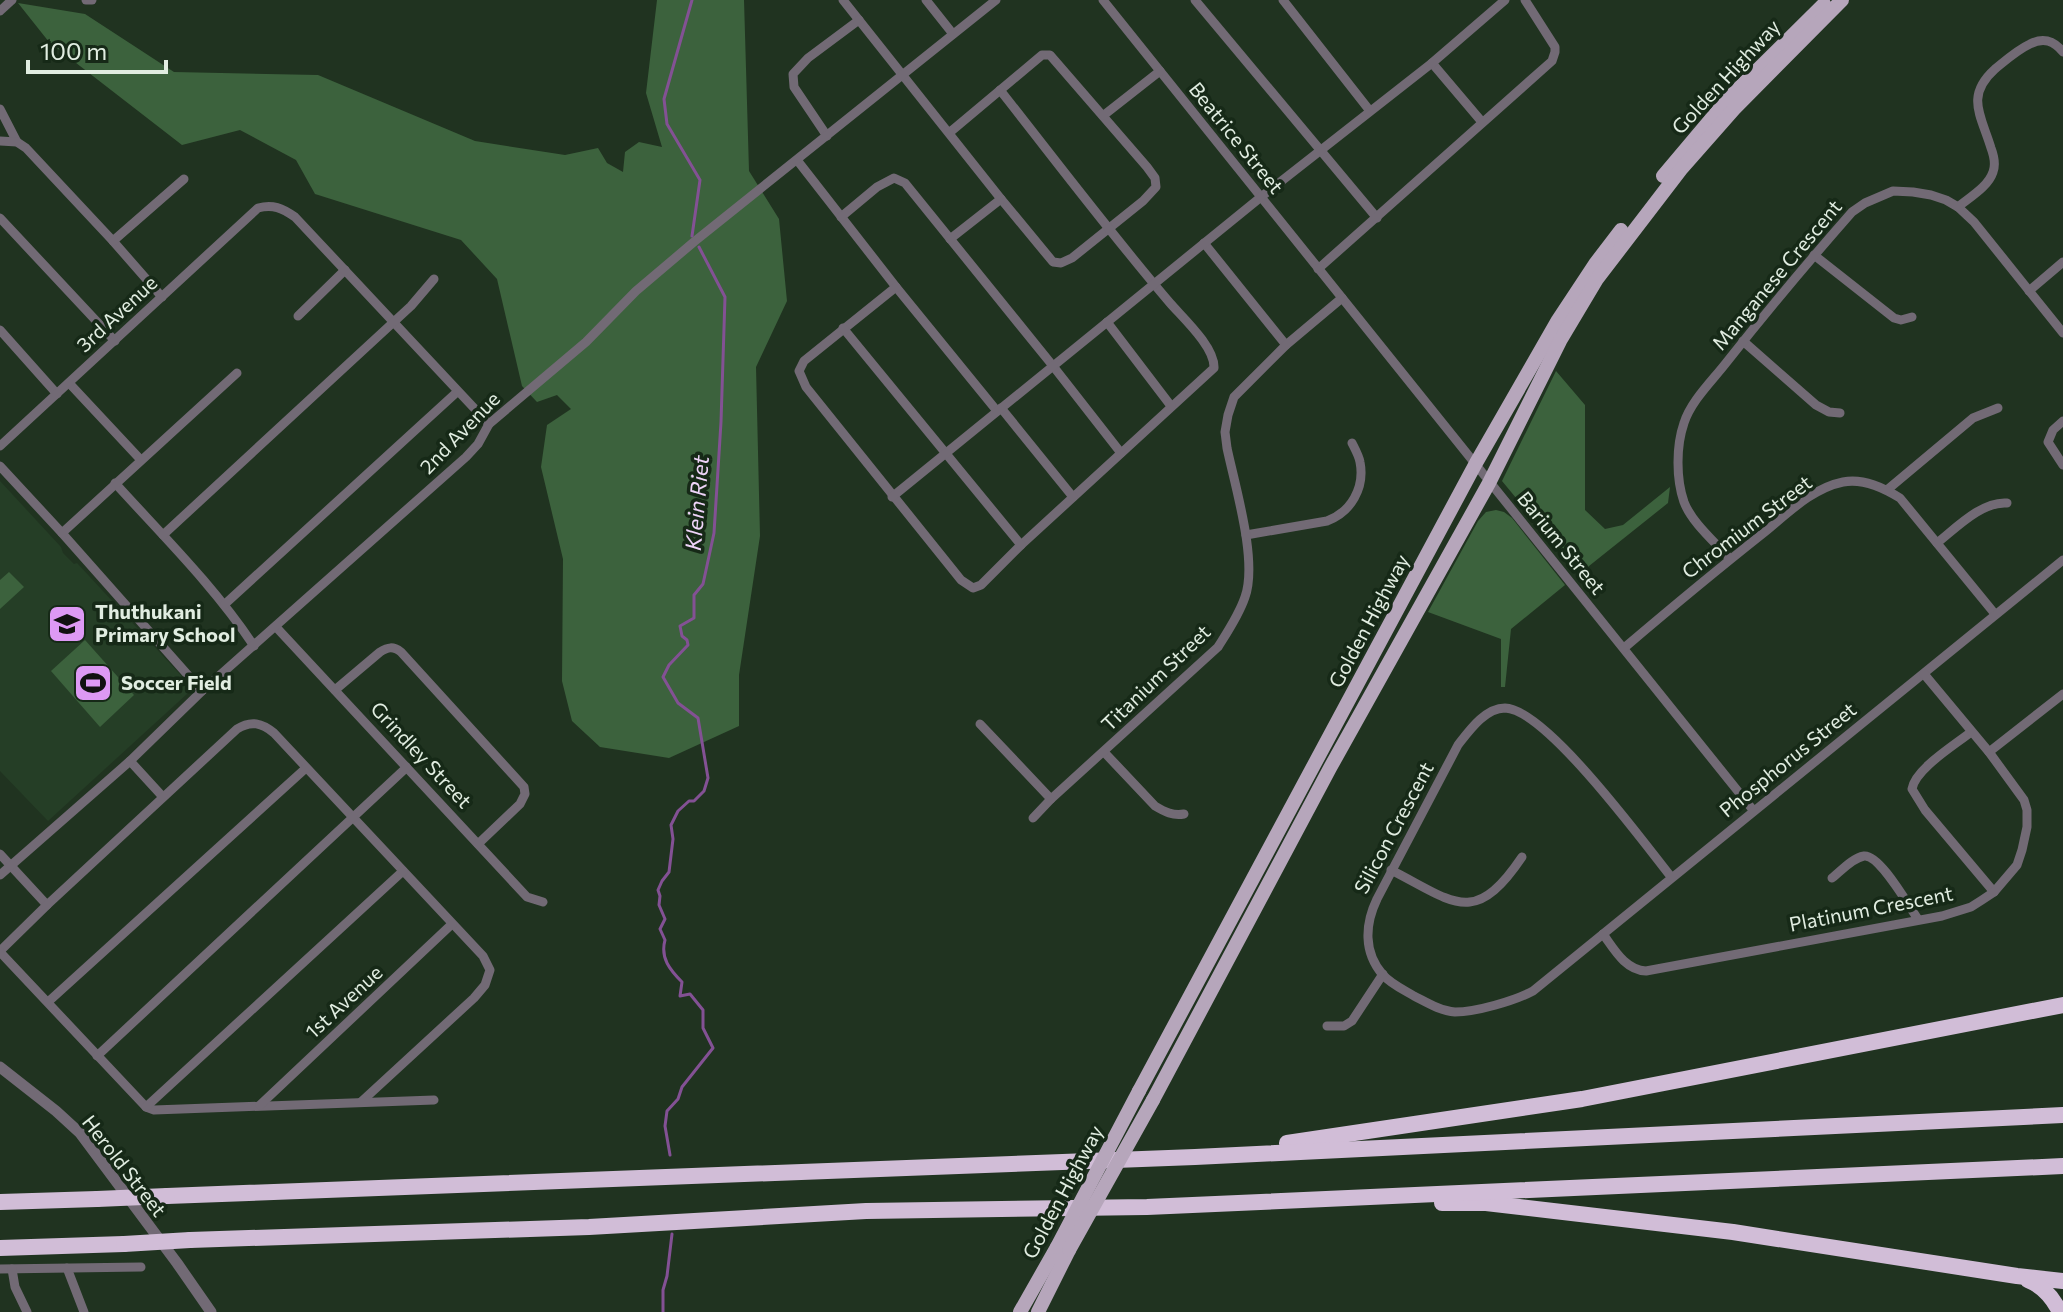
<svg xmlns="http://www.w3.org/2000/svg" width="2063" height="1312" font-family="Commissioner,sans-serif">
  <rect width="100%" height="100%" fill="#203320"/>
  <polygon fill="#253e26" points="0,481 61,547 63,553 74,564 77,563 188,683 188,693 48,821 0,771"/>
  <g fill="#3c623d">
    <polygon points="657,0 744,0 749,171 779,219 787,301 756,367 760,536 739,675 739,726 669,758 600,747 572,721 562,681 563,559 541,467 547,425 571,409 557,395 537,402 522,386 497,279 461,240 315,194 296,160 240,130 182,145 49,42 18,3 85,14 174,72 318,75 475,141 565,155 598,148 607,163 623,172 625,152 639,142 662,147 646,93"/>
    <polygon points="1556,371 1585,405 1585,510 1605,529 1623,525 1670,487 1668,503 1579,574 1502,481"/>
    <polygon points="1496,510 1504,512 1512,518 1565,585 1511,629 1505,687 1501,687 1501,639 1428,612 1478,521 1486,512"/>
    <polygon points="9,572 24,587 0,609 0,580"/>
    <polygon points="85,640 134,695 100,727 51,671"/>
  </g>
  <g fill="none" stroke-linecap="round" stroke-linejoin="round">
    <g stroke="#835194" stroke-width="3">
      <polyline points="692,0 664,99 667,124 700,180 692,236"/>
      <path d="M670,1155L665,1126L667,1111L678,1099L682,1087L713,1048L703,1028V1010L690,994L680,996L682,982C670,970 660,958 665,940L660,929L665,919L659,905L660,896L658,890L662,881L669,872L673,839L671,825L678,811L689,801H694L704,791L708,778L698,718L678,703L663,677L669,665L688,645L687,640L682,636L680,626L694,618V595L703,584L714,533L721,422L725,297L699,247"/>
      <polyline points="663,1312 663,1290 667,1276 672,1234"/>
    </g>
    <g stroke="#726a75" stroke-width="9">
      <polyline points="86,0 92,0"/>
      <polyline points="843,0 1001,199 1053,262 1061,263 1072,258 1143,201 1156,187 1155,178 1147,167 1050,55 1042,55 949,133"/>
      <polyline points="926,0 953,34"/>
      <polyline points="1103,0 1753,810"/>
      <polyline points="1195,0 1377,218"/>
      <polyline points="1283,0 1370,111"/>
      <polyline points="0,11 12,0"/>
      <polyline points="1432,63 1482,122"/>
      <polyline points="0,109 17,142"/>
      <polyline points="1104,115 1160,71"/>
      <polyline points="827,136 794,87 793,74 808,58 859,20"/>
      <polyline points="0,141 17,142 26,148 113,241 162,297"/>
      <polyline points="797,160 896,287 997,411"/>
      <path d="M1958,207C1970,197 1988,187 1993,172C1996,164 1994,156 1991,148C1981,115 1965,96 1995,69C2006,60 2017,50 2030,44C2044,37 2054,41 2063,52"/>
      <polyline points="841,217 877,187 894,178 905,183 1053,366 1121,453"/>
      <polyline points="0,218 115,341"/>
      <polyline points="950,239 1001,199"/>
      <polyline points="113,241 184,179"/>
      <polyline points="1204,243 1286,345"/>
      <polyline points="1814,255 1894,318 1901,320 1912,317"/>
      <polyline points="1318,269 1552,61 1555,52 1555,47 1525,0"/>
      <path d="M896,287L804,361L799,371L806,387L961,580L973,588L981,585L1021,545L1214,368C1215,347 1183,318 1170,303C1111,234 1056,161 1000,90"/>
      <polyline points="2029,291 2063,262"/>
      <polyline points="298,316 345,270"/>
      <polyline points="1107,322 1171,406"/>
      <polyline points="843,328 1021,545"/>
      <polyline points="0,330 57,394"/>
      <polyline points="1743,341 1816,405 1829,412 1840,413"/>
      <polyline points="69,383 140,459"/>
      <polyline points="1001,408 1073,497"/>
      <polyline points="2063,421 2053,430 2048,442 2063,465"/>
      <path d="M0,446L258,208C273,204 282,208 295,217L489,424"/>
      <polyline points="0,466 62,533 202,691"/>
      <path d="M115,483C163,536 214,586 254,646"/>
      <polyline points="1887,490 1973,418 1998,408"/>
      <polyline points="892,497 1261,197 1432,63 1505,0"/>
      <polyline points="62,533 237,373"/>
      <polyline points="163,535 411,306 434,279"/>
      <path d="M1246,535L1327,521C1351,512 1365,488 1360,462C1359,456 1355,449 1352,443"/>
      <path d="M1937,543C1956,528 1982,501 2007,503"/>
      <path d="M1730,559C1715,542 1692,523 1684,502C1676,479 1676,446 1684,423C1691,401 1712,381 1726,363C1767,311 1809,261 1852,212L1865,203L1893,191L1913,192L1931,195L1946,200L1958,207L1974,222L2063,333"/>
      <polyline points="225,604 457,392"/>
      <polyline points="276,627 527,897 543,902"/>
      <path d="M1624,648C1671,608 1718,569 1766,531C1789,512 1813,488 1843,482C1864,478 1884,488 1900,498L1995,614"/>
      <path d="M335,690L380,652C388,647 393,646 401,652L524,787L525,794L520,804L478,844"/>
      <polyline points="980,724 1051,799"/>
      <path d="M1971,732C1955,745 1915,769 1912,789L1925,810L1994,892"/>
      <path d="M1104,752L1155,806C1165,812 1173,816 1184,814"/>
      <polyline points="1989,752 2063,694"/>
      <polyline points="130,761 163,797"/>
      <path d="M1033,818L1051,799L1218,647C1228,631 1239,615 1245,597C1258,561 1235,486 1227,448L1225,432L1228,415L1234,397L1286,345L1342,298"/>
      <polyline points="0,854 47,905"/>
      <path d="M1391,870C1454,902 1474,928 1522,857"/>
      <polyline points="0,875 130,761 202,691 466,457 478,444 489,424 586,342 636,291 695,241 996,0"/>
      <path d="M1672,878C1644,843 1546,709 1505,708C1485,708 1469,731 1458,745L1377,899C1365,924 1363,952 1383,975C1391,984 1404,990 1414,996C1426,1002 1440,1011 1455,1012C1476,1012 1514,1001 1533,991L2063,560"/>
      <path d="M1832,878C1841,871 1852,858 1864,856C1880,854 1909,907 1918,919"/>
      <path d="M1603,934C1614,949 1625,970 1646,971L1942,916L1971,907L1982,900L1994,892L2017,865L2022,850L2027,827V810L2024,800L1989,752L1924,674"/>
      <path d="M0,951L47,905L237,729C251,720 262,723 274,733L483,956L490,970L485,985L474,998L361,1102"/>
      <polyline points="0,952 146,1107 154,1110 434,1100"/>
      <polyline points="48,1002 306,768"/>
      <polyline points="1327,1026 1344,1026 1352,1021 1383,974"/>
      <polyline points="97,1056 407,767"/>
      <polyline points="260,1105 452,924"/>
      <polyline points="146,1107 403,871"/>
      <polyline points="67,1268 84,1312"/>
      <polyline points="0,1269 141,1267"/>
      <polyline points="12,1269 15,1287 27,1312"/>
    </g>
    <polyline stroke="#726a75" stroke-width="11" points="0,1067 56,1111 80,1133 177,1263 211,1312"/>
    <g stroke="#b6a6bb" stroke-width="14">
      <polyline points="1663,176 1728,99 1824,4"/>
      <polyline points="1139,1091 1476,463 1558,320 1595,264 1621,230"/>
      <polyline points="1153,1100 1330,768 1489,483 1560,341 1597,279 1682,168 1734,109 1842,0"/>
      <polyline points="1020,1312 1057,1247"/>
      <polyline points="1038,1312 1069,1250"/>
    </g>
    <g stroke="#d1bdd7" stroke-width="16">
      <polyline points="1287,1143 1582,1099 2063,1005"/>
      <polyline points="167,1196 1195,1157 2063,1115"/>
      <polyline points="0,1202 97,1199"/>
      <polyline points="1442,1203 1486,1203 1733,1232 2017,1276 2063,1281"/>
      <polyline points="190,1240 589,1227 866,1211 1147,1207 2063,1166"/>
      <polyline points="0,1248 124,1244"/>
      <path d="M2028,1280C2043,1286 2053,1298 2060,1312"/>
    </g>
    <g stroke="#b6a6bb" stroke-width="14">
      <polyline points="1057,1247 1139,1091"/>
      <polyline points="1069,1250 1153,1100"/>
    </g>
    <g stroke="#d1bdd7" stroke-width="16">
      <polyline points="97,1199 167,1196"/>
      <polyline points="124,1244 190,1240"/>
    </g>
  </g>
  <defs>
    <g id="school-square" transform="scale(2)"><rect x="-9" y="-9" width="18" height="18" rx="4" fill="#dd99f4" stroke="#162917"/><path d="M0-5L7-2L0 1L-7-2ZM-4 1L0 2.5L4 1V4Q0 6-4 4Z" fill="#111"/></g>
    <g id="stadium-square" transform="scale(2)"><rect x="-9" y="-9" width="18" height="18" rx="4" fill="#dd99f4" stroke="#162917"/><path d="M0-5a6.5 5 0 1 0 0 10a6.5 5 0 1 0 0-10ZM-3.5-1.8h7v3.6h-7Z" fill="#111"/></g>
  </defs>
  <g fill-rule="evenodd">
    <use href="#school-square" x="67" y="624"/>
    <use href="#stadium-square" x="93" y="683"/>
  </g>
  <g text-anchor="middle" stroke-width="7" stroke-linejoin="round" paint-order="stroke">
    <g font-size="20" fill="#e1ede1" stroke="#162917">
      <text transform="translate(1726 77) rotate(-47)" y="7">Golden Highway</text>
      <text transform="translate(1236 138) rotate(51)" y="7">Beatrice Street</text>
      <text transform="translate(1777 275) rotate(-50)" y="7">Manganese Crescent</text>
      <text transform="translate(117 314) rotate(-43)" y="7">3rd Avenue</text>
      <text transform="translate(460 433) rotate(-46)" y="7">2nd Avenue</text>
      <text transform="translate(1747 527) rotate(-37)" y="7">Chromium Street</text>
      <text transform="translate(1561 543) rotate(51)" y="7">Barium Street</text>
      <text transform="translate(1369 621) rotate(-62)" y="7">Golden Highway</text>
      <text transform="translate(1156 678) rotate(-44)" y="7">Titanium Street</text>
      <text transform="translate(421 755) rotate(47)" y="7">Grindley Street</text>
      <text transform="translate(1788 760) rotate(-39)" y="7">Phosphorus Street</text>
      <text transform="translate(1394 828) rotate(-62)" y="7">Silicon Crescent</text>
      <text transform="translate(1871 909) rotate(-11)" y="7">Platinum Crescent</text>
      <text transform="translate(344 1002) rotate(-43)" y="7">1st Avenue</text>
      <text transform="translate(124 1166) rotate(52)" y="7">Herold Street</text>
      <text transform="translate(1063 1192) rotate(-62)" y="7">Golden Highway</text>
    </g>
    <g font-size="20" font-weight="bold" fill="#e1ede1" stroke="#162917" text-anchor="start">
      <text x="95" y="619">Thuthukani<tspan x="95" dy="23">Primary School</tspan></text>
      <text x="121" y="690">Soccer Field</text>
    </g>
    <g font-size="22" font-style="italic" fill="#efd4f9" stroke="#162917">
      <text transform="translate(697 503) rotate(-85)" y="8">Klein Riet</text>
    </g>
  </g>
  <path d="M28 60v12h138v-12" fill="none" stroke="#e1ede1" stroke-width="4"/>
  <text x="40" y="60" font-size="24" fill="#e1ede1" stroke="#162917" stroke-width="6" paint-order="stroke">100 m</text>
</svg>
